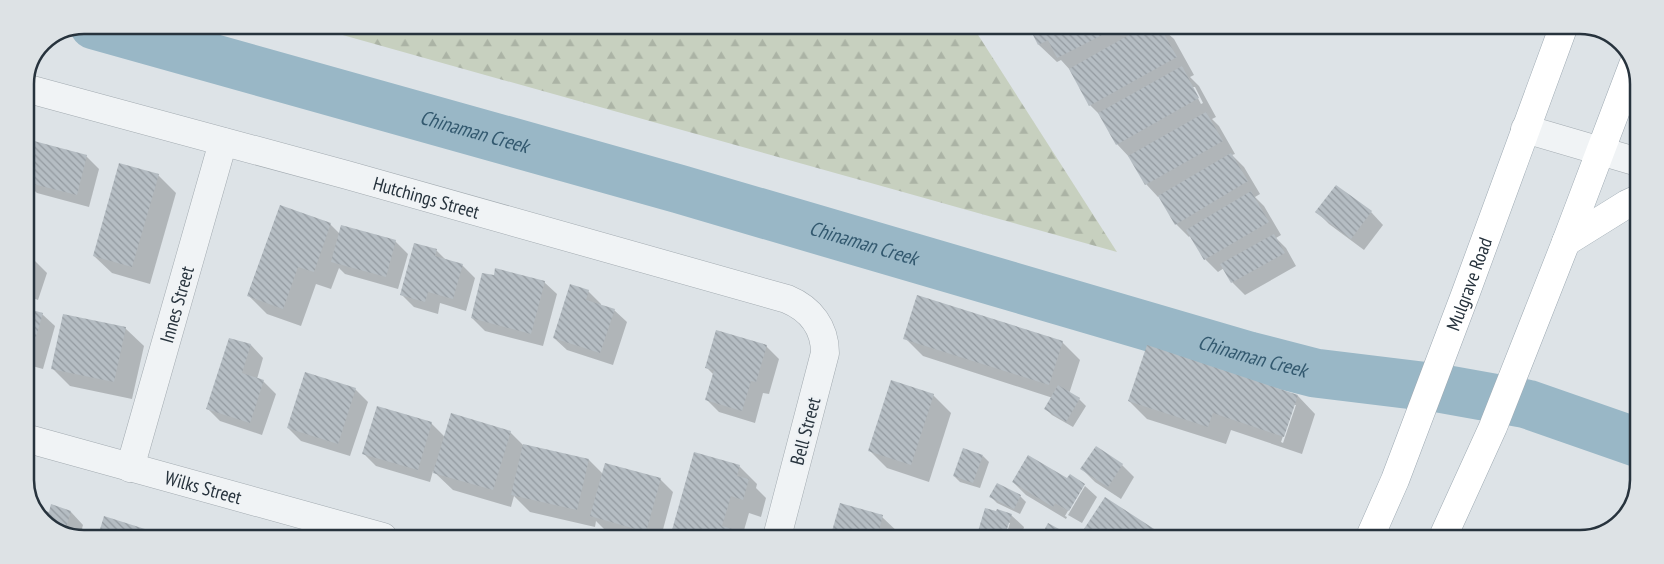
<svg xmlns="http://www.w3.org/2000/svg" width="1664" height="564" font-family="'PT Sans Narrow',sans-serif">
  <defs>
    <pattern id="forest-firs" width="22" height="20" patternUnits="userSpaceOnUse" patternTransform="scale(1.25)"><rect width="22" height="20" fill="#c7d0bf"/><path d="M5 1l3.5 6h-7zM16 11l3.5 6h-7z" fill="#abb3a5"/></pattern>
    <pattern id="building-back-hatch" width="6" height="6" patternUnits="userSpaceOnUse" patternTransform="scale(1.25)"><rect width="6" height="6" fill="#b5bdc3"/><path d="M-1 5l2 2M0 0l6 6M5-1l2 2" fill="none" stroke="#939aa0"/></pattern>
  </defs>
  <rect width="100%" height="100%" fill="#dde3e7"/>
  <polygon fill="url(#forest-firs)" points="307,25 973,27 1117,252"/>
  <g fill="#0003" fill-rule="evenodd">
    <path d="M1030,27H1165L1166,29L1164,30L1174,39L1194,75L1190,77L1199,86L1216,117L1212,119L1219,126L1235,154L1232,155L1244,167L1260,194L1255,197L1264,206L1281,235L1276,238L1286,248L1296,266L1245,295L1232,282L1224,268L1218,272L1205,259L1191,235L1189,237L1176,224L1160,196L1158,197L1146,184L1130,158L1117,144L1101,116L1090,105L1071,71L1061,60L1057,62L1039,45ZM1192,87H1195L1203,103L1201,104Z"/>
    <polygon points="86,156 99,169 89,207 37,193 25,182"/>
    <polygon points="158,175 176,193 150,284 112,273 94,256"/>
    <polygon points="1317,212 1371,212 1383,225 1364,250 1329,224"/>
    <polygon points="330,224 340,234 395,241 408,254 398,289 345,274 339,268 331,289 316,284 301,326 267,314 249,296"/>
    <polygon points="436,250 447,261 462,265 475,278 466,311 440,303 438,314 414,307 401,294"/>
    <polygon points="25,258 35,261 47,273 38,300 25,295"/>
    <polygon points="544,282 557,294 543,346 485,331 472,318"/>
    <polygon points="588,291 601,304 601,306 614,310 627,322 613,365 567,350 554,338"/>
    <polygon points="25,309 42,314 55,326 43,369 25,364"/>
    <polygon points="64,315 126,329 144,346 132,399 70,386 52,368"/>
    <polygon points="905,338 1062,342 1080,360 1069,394 1079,399 1086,406 1073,427 1052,415 1046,409 1053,398 923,356"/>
    <polygon points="230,339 251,345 263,358 257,379 263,381 276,394 262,435 220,421 208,409"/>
    <polygon points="766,346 779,359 769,394 763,393 755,423 719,412 707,400 714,375 706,367"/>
    <path d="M1148,346L1298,396L1315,414L1302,454L1231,430L1226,444L1147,419L1129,401ZM1294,405H1296L1283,443L1281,442Z"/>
    <polygon points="355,389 368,402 350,456 301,441 288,428"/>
    <polygon points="933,395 951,413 929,482 887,468 869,450"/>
    <polygon points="431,423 445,437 510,432 523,445 589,460 603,474 660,479 673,492 661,537 634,537 604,529 596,521 595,527 530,512 514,496 511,507 453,490 433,471 430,482 376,466 364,454"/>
    <polygon points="695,454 739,466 757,484 756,488 766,498 761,517 749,513 742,537 671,537"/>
    <polygon points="983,456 989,462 980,488 960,482 954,476"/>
    <polygon points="1122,465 1134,477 1121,499 1095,482 1082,469"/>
    <polygon points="1013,482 1080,490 1065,516 1067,517 1068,515 1066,519 1026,495"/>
    <polygon points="1085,486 1097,497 1082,523 1068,515"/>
    <polygon points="1020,496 1026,502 1020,514 997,503 991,497"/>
    <polygon points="34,508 50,513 71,512 83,525 80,536 65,536 37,516"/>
    <polygon points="1011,515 1024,527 1021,538 1005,538 1010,523 1008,523"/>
    <polygon points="882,517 900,534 899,538 831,538"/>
    <polygon points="105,518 147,531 153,536 99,536"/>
  </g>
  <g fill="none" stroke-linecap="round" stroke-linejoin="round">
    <path stroke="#99b7c6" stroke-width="49" id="s1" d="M94,25L679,189L1249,356L1315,373L1438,388L1527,404L1636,442"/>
  </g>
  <g fill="url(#building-back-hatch)">
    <polygon points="1029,27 1118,27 1057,58 1048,40 1038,45"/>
    <polygon points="1143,27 1160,27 1177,57 1089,106 1069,69"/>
    <polygon points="1182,66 1199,98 1116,145 1098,113"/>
    <polygon points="1206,112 1223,141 1145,185 1128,156"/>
    <polygon points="34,141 87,155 77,195 25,182 25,173"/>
    <polygon points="1231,153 1248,181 1175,225 1158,196"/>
    <polygon points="119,163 159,174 132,267 93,256"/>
    <polygon points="1336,185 1372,211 1351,239 1315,212"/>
    <polygon points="1251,191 1269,222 1204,260 1186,230"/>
    <polygon points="280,205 331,223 314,272 298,267 283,309 247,296"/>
    <polygon points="341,225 396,240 386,277 331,262"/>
    <polygon points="1274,234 1285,253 1231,283 1220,264"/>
    <polygon points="414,243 437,249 435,256 463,264 453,299 428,292 425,302 400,295"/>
    <polygon points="25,256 35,260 25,289"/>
    <polygon points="495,268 545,281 531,334 471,318 482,273 494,275"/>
    <polygon points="570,284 589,290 586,300 615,309 600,353 553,338"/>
    <polygon points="917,295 1063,341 1049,385 903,339"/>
    <polygon points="25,308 43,313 30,357 25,356"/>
    <polygon points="63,314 126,327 114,382 51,369"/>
    <polygon points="716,330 767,345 756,382 751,381 742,411 705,400 714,370 705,368"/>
    <polygon points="229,338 251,344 242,373 264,380 250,423 206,409"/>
    <polygon points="1147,345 1298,395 1284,437 1213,413 1208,427 1128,401"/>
    <polygon points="305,372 356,388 338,444 287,428"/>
    <polygon points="891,380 934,394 911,465 868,451"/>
    <polygon points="1058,385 1080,398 1066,422 1044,409"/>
    <polygon points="377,406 432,422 418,470 362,454"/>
    <polygon points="451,413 511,431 493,490 433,473"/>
    <polygon points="523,444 589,459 577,510 511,495"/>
    <polygon points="1096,446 1123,464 1108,487 1080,469"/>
    <polygon points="963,448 983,455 973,483 953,476"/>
    <polygon points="694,452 740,465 737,476 749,479 743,500 731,496 722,526 736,530 734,537 670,537"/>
    <polygon points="1028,455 1067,478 1070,474 1085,484 1069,511 1055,503 1053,507 1012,482"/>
    <polygon points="605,463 661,478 646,532 590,516"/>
    <polygon points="997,483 1021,495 1014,509 989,497"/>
    <polygon points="1105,497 1168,538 1078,538"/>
    <polygon points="840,503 883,515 877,538 830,538"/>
    <polygon points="51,504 71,511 64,535 37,516 34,507 49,512"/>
    <polygon points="985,508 996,511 997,509 1012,514 1004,538 976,538"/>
    <polygon points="104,516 148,530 146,536 98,536"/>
    <polygon points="1048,523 1070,535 1069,538 1040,538"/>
  </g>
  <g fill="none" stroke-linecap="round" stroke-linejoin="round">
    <g stroke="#a3abb1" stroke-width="29">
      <g id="street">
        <path id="s2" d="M25,88L347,175L787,299C811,309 825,328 825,353L777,537"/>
        <polyline points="1525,129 1638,162"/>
        <path id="s3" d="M25,438L383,537"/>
        <path id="s4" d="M130,468L223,142"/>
      </g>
    </g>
    <g stroke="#9da9b2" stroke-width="29">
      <g id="primary">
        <polyline points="1566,242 1627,204 1638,199"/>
        <path id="s5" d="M1369,539L1395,480L1465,295L1563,28"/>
        <polyline points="1442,539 1493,427 1566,242 1633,65"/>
      </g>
    </g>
    <use href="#street" stroke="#f0f3f5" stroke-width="28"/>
    <use href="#primary" stroke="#fff" stroke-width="28"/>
  </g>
  <g text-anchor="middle" stroke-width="4" stroke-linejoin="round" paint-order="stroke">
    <g font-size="19" fill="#27333d" stroke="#edf1f4">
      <text dy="7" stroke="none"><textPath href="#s2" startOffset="416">Hutchings Street</textPath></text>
      <text dy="7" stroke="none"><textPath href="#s5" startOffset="274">Mulgrave Road</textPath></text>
      <text dy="7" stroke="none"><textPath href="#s4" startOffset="170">Innes Street</textPath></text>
      <text transform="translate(805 431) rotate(-75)" y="7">Bell Street</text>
      <text dy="7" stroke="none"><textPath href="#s3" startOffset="185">Wilks Street</textPath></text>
    </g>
    <g font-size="20" font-style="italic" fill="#33596f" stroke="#edf1f4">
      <text dy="7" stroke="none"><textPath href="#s1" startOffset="395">Chinaman Creek</textPath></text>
      <text dy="7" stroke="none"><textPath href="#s1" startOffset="800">Chinaman Creek</textPath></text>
      <text dy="7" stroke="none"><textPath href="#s1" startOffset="1205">Chinaman Creek</textPath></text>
    </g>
  </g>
  <path d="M0 0H1664V564H0ZM84 34H1580A50 50 0 0 1 1630 84V480A50 50 0 0 1 1580 530H84A50 50 0 0 1 34 480V84A50 50 0 0 1 84 34Z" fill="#dde2e5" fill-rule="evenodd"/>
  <path fill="none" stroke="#27333d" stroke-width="2.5" d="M84 34H1580A50 50 0 0 1 1630 84V480A50 50 0 0 1 1580 530H84A50 50 0 0 1 34 480V84A50 50 0 0 1 84 34Z"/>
</svg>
